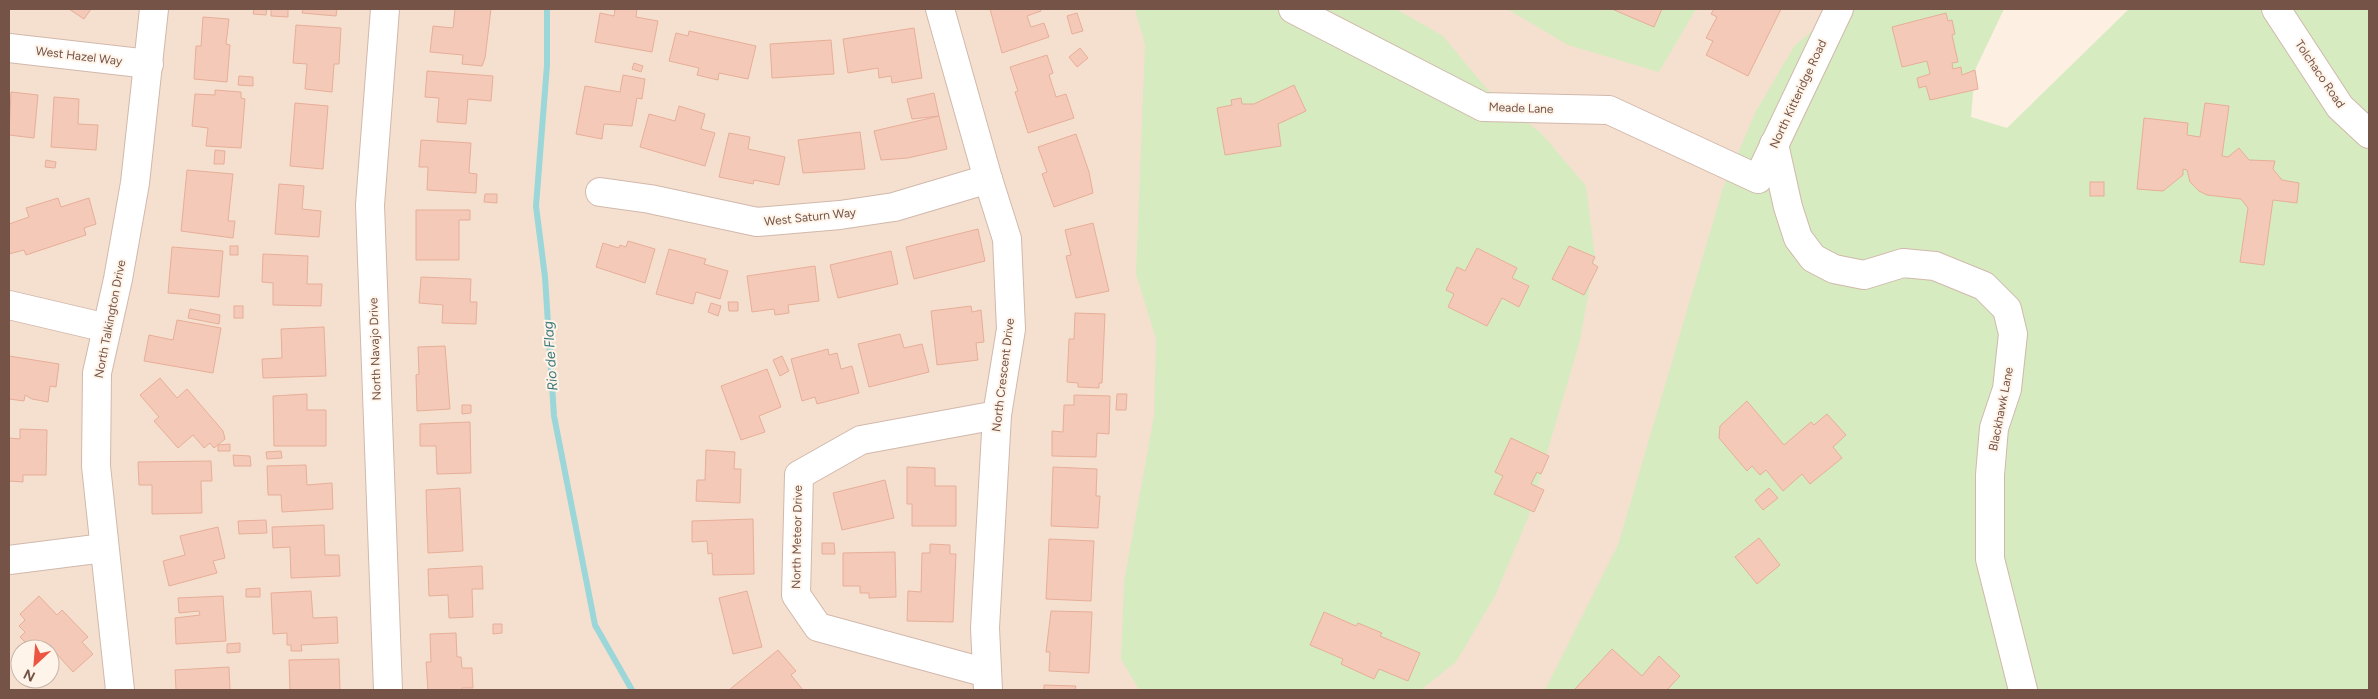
<svg xmlns="http://www.w3.org/2000/svg" width="2378" height="699" font-family="Figtree,sans-serif">
  <rect width="100%" height="100%" fill="#fdefe2"/>
  <path fill="#f5e0d0" fill-rule="evenodd" d="M9,9H1952L1621,690H9ZM20,649H50V679H20Z"/>
  <g fill="#d6ebc0">
    <polygon points="1135,9 1396,9 1443,36 1486,88 1542,134 1586,186 1595,257 1580,340 1528,518 1495,596 1456,662 1421,690 1139,690 1121,659 1124,582 1154,416 1156,339 1136,274 1145,44"/>
    <polygon points="1507,9 1696,9 1659,72 1568,45"/>
    <polygon points="1839,9 2004,9 1975,70 1971,117 2007,128 2129,9 2369,9 2369,690 1545,690 1618,545 1723,188 1756,111 1795,45"/>
  </g>
  <g fill="none" stroke-linecap="round" stroke-linejoin="round">
    <polyline stroke="#9bd6d9" stroke-width="6" points="547,9 547,65 536,206 545,277 554,416 595,625 632,690"/>
  </g>
  <g fill="#f4c9b8" stroke="#e7ae98">
    <polygon points="69,9 91,9 84,19"/>
    <polygon points="254,9 267,9 266,15 253,14"/>
    <polygon points="271,9 288,9 288,17 271,16"/>
    <polygon points="303,9 337,9 336,16 302,13"/>
    <polygon points="455,9 491,9 485,58 482,66 462,64 463,55 430,52 433,26 453,28"/>
    <polygon points="615,9 637,9 636,17 658,21 652,52 595,42 600,13 614,16"/>
    <polygon points="990,9 1040,9 1041,11 1027,16 1031,27 1044,23 1049,37 1002,53"/>
    <polygon points="1612,9 1662,9 1654,27"/>
    <polygon points="1714,9 1781,9 1748,76 1706,55 1713,41 1706,38 1717,17 1711,14"/>
    <polygon points="1077,13 1083,31 1072,34 1067,16"/>
    <polygon points="1946,13 1948,21 1952,20 1955,34 1952,35 1958,62 1952,63 1953,69 1961,67 1962,75 1975,70 1978,89 1930,100 1926,86 1919,88 1917,78 1930,74 1927,61 1902,67 1892,27"/>
    <polygon points="203,17 229,19 226,44 230,45 227,82 194,79 196,46 201,46"/>
    <polygon points="296,25 341,28 339,64 334,64 332,92 305,89 307,64 293,63"/>
    <polygon points="914,28 922,78 892,83 891,76 879,78 878,68 848,73 843,39"/>
    <polygon points="689,31 756,46 748,79 719,73 718,80 697,75 699,68 669,61 676,33 688,36"/>
    <polygon points="831,40 834,74 772,78 770,44"/>
    <polygon points="1080,48 1088,58 1077,67 1069,57"/>
    <polygon points="1047,55 1053,73 1049,75 1056,97 1066,94 1074,118 1028,133 1015,92 1018,91 1010,67"/>
    <polygon points="634,63 643,66 641,72 632,69"/>
    <polygon points="427,71 493,76 491,101 468,99 466,124 437,122 439,98 425,97"/>
    <polygon points="623,75 645,79 642,99 637,98 632,126 604,124 602,139 576,134 585,86 620,92"/>
    <polygon points="239,76 253,77 253,86 238,85"/>
    <polygon points="1294,85 1306,111 1278,124 1281,146 1225,155 1217,108 1232,105 1231,100 1241,98 1242,104 1254,104"/>
    <polygon points="215,90 241,92 241,98 245,99 241,148 206,146 208,128 192,126 195,94 215,95"/>
    <polygon points="11,92 38,95 34,138 9,135"/>
    <polygon points="934,93 939,116 912,119 907,99"/>
    <polygon points="54,97 79,99 78,124 98,125 96,150 51,147"/>
    <polygon points="295,103 328,106 323,169 290,166"/>
    <polygon points="2205,103 2229,106 2222,156 2228,157 2239,148 2249,160 2275,161 2273,169 2282,180 2299,183 2297,203 2273,200 2264,265 2240,262 2248,208 2241,199 2207,195 2199,191 2190,182 2187,170 2183,169 2183,175 2163,191 2137,189 2144,118 2188,123 2187,135 2200,137"/>
    <polygon points="679,106 705,114 701,129 715,133 705,166 640,147 649,114 675,121"/>
    <polygon points="939,116 947,149 908,158 881,160 874,131"/>
    <polygon points="860,132 865,169 803,173 798,140"/>
    <polygon points="729,133 750,137 748,149 785,157 779,185 754,180 753,184 719,177"/>
    <polygon points="1076,134 1089,172 1093,193 1054,207 1042,174 1047,172 1038,147"/>
    <polygon points="421,140 471,143 469,173 477,174 476,193 427,190 428,167 419,167"/>
    <polygon points="215,150 225,151 224,164 214,164"/>
    <polygon points="46,160 56,162 55,168 45,167"/>
    <polygon points="187,170 233,174 228,221 235,221 233,238 181,231"/>
    <rect x="2090" y="182" width="14" height="14"/>
    <polygon points="279,184 304,186 302,209 321,211 319,237 275,234"/>
    <polygon points="485,194 497,194 497,203 484,202"/>
    <polygon points="58,198 61,207 89,198 96,224 84,228 86,235 26,255 24,250 9,254 9,224 29,217 26,208"/>
    <polygon points="416,210 470,210 470,220 459,220 459,260 416,260"/>
    <polygon points="1093,223 1109,291 1076,298 1066,256 1071,255 1065,230"/>
    <polygon points="978,229 985,261 914,279 906,247"/>
    <polygon points="628,241 655,249 645,283 596,267 603,243 619,248 620,245 626,247"/>
    <rect x="230" y="246" width="8" height="9"/>
    <polygon points="1569,246 1595,257 1592,263 1598,267 1584,295 1552,279"/>
    <polygon points="172,247 223,251 219,297 168,293"/>
    <polygon points="1477,248 1517,268 1512,278 1529,286 1519,307 1502,298 1487,326 1448,307 1454,294 1446,290 1457,267 1465,271"/>
    <polygon points="669,249 706,259 704,264 728,271 720,299 696,292 693,304 656,294"/>
    <polygon points="891,251 898,284 838,298 830,265"/>
    <polygon points="263,254 308,256 307,284 322,284 321,306 273,305 273,283 262,282"/>
    <polygon points="815,266 819,301 788,305 789,313 775,315 774,309 752,312 747,276"/>
    <polygon points="421,277 471,279 470,302 477,302 476,324 442,323 443,305 419,303"/>
    <polygon points="728,302 738,302 738,311 729,311"/>
    <polygon points="711,303 721,306 718,316 708,312"/>
    <rect x="234" y="306" width="9" height="12"/>
    <polygon points="971,306 972,312 981,310 984,342 976,343 978,360 937,365 931,311"/>
    <polygon points="190,309 220,315 219,324 188,318"/>
    <polygon points="1075,313 1105,314 1102,383 1099,383 1099,388 1078,387 1078,383 1067,382 1069,339 1074,339"/>
    <polygon points="177,320 221,328 213,373 144,361 149,335 173,340"/>
    <polygon points="324,327 326,376 263,378 262,359 282,358 281,329"/>
    <polygon points="900,334 904,348 922,344 929,372 869,387 858,344"/>
    <polygon points="445,346 450,409 417,411 416,375 419,374 418,347"/>
    <polygon points="828,349 829,355 837,353 841,369 852,366 859,393 817,404 815,397 802,401 791,359"/>
    <polygon points="9,356 59,364 56,387 50,386 48,402 32,399 25,395 24,401 9,399"/>
    <polygon points="782,356 789,371 780,376 773,360"/>
    <polygon points="767,369 781,407 759,416 765,432 741,440 721,386"/>
    <polygon points="160,378 177,398 187,389 223,431 225,439 214,448 210,443 204,448 193,435 178,448 154,421 159,417 140,395"/>
    <polygon points="307,394 307,410 326,410 326,446 274,446 273,396"/>
    <polygon points="1117,394 1127,394 1126,410 1116,410"/>
    <polygon points="1074,395 1110,396 1109,434 1097,433 1096,457 1052,456 1052,431 1063,432 1064,405 1074,405"/>
    <polygon points="1747,401 1784,445 1811,422 1814,425 1827,414 1846,435 1833,447 1842,458 1810,484 1802,474 1783,491 1766,470 1760,475 1752,466 1747,471 1719,438 1720,426"/>
    <polygon points="462,405 471,405 471,413 462,414"/>
    <polygon points="470,422 471,473 437,474 436,446 420,446 420,424"/>
    <polygon points="20,429 47,430 46,475 23,475 23,482 9,481 9,438 20,439"/>
    <polygon points="1511,438 1549,456 1541,474 1537,472 1531,484 1544,490 1534,512 1494,494 1503,476 1495,472"/>
    <polygon points="230,444 230,451 218,451 218,445"/>
    <polygon points="706,450 735,452 734,469 741,469 740,503 696,501 697,480 705,480"/>
    <polygon points="281,451 282,458 267,459 266,452"/>
    <polygon points="233,455 250,456 251,466 234,466"/>
    <polygon points="211,461 212,481 201,481 202,513 152,514 152,485 139,485 138,462"/>
    <polygon points="306,465 307,485 332,483 333,509 282,512 281,495 268,495 267,466"/>
    <polygon points="907,467 935,468 935,486 956,486 956,526 912,526 912,504 907,504"/>
    <polygon points="1053,467 1097,469 1096,496 1100,496 1098,528 1051,526"/>
    <polygon points="885,480 894,518 842,530 833,493"/>
    <polygon points="460,488 463,551 428,553 426,490"/>
    <polygon points="1769,488 1778,498 1763,510 1755,500"/>
    <polygon points="753,519 754,574 713,575 712,553 708,554 707,541 692,542 692,521"/>
    <polygon points="266,520 267,533 239,534 238,521"/>
    <polygon points="324,525 325,555 339,555 340,576 291,578 290,547 273,548 272,527"/>
    <polygon points="218,527 225,558 213,561 217,573 169,586 163,561 185,555 180,536"/>
    <polygon points="1759,538 1780,565 1757,584 1735,557"/>
    <polygon points="1049,539 1094,541 1091,601 1046,599"/>
    <polygon points="822,543 834,543 835,554 822,554"/>
    <polygon points="930,544 950,545 950,554 956,554 953,622 907,621 908,591 921,592 922,553 930,553"/>
    <polygon points="895,552 896,597 869,598 869,593 860,593 860,586 843,586 843,553"/>
    <polygon points="482,566 483,589 472,589 473,617 449,618 448,595 429,596 428,569"/>
    <polygon points="260,588 260,597 246,597 246,589"/>
    <polygon points="311,591 313,618 337,617 338,643 301,645 302,651 291,651 291,645 287,645 287,633 273,634 271,593"/>
    <polygon points="747,591 762,647 733,654 719,598"/>
    <polygon points="39,596 57,615 62,610 88,637 82,642 93,654 73,672 54,651 50,655 50,649 21,648 27,644 20,637 25,632 19,626 25,620 20,614"/>
    <polygon points="223,596 226,641 176,644 175,618 200,615 199,611 179,613 178,598"/>
    <polygon points="1051,611 1092,612 1089,673 1049,671 1050,652 1046,652"/>
    <polygon points="1324,612 1356,626 1358,623 1382,633 1380,636 1420,653 1408,681 1379,669 1374,679 1341,664 1343,659 1310,645"/>
    <polygon points="493,624 502,624 502,633 493,634"/>
    <polygon points="456,633 457,657 461,657 462,668 472,668 473,688 462,688 462,690 428,690 426,662 431,662 430,634"/>
    <polygon points="240,643 240,652 227,653 227,644"/>
    <polygon points="1612,649 1642,676 1659,656 1680,676 1667,690 1574,690"/>
    <polygon points="778,650 796,671 791,675 803,690 729,690"/>
    <polygon points="339,659 340,690 290,690 289,660"/>
    <polygon points="229,667 230,690 176,690 175,670"/>
    <polygon points="1044,685 1076,686 1075,690 1044,690"/>
  </g>
  <g fill="none" stroke-linecap="round" stroke-linejoin="round">
    <g stroke="#d1b8ab" stroke-width="30">
      <g id="minor">
        <polyline points="385,9 370,205 388,690"/>
        <polyline points="940,9 988,179 1007,239 1011,329 997,415 985,628 988,690"/>
        <polyline points="1293,9 1483,107 1609,110 1758,179 1839,9"/>
        <polyline points="2276,9 2340,107 2369,134"/>
        <polyline points="9,48 149,64"/>
        <polyline points="1774,144 1788,207 1798,238 1813,258 1834,269 1864,275 1903,263 1935,266 1984,286 2007,309 2013,334 2007,389 1994,428 1990,475 1990,559 2023,690"/>
        <polyline points="600,192 650,199 757,222 840,215 894,207 988,179"/>
        <polyline points="9,305 107,328"/>
        <polyline points="9,560 104,548"/>
        <polyline points="987,673 818,627 796,595 799,475 861,440 997,415"/>
        <polyline points="120,690 96,466 97,373 118,279 135,183 154,9"/>
      </g>
    </g>
    <use href="#minor" stroke="#fff" stroke-width="28"/>
  </g>
  <g text-anchor="middle" stroke-width="4" stroke-linejoin="round" paint-order="stroke">
    <g font-size="12" fill="#755347" stroke="#fff4e9">
      <text transform="translate(79 56) rotate(7)" y="4">West Hazel Way</text>
      <text transform="translate(2320 74) rotate(56)" y="4">Tolchaco Road</text>
      <text transform="translate(1798 94) rotate(-65)" y="4">North Kitteridge Road</text>
      <text transform="translate(1521 108) rotate(2)" y="4">Meade Lane</text>
      <text transform="translate(810 217) rotate(-6)" y="4">West Saturn Way</text>
      <text transform="translate(110 319) rotate(-79)" y="4">North Talkington Drive</text>
      <text transform="translate(375 349) rotate(-92)" y="4">North Navajo Drive</text>
      <text transform="translate(1003 375) rotate(-83)" y="4">North Crescent Drive</text>
      <text transform="translate(2001 409) rotate(-79)" y="4">Blackhawk Lane</text>
      <text transform="translate(797 537) rotate(-89)" y="4">North Meteor Drive</text>
    </g>
    <g font-size="14" font-style="italic" fill="#3a787c" stroke="#fff4e9">
      <text transform="translate(550 356) rotate(-94)" y="5">Rio de Flag</text>
    </g>
  </g>
  <rect width="2378" height="699" fill="none" stroke="#755347" stroke-width="20"/>
  <g transform="translate(35 664) rotate(206)"><circle r="24" fill="#fff4e9" stroke="#c8b4a8"/>
  <path d="M0-4L9 19L0 12L-9 19Z" fill="#ec5541"/>
  <text y="-8" font-size="14" font-weight="bold" text-anchor="middle" fill="#755347">N</text>
  </g>
</svg>
